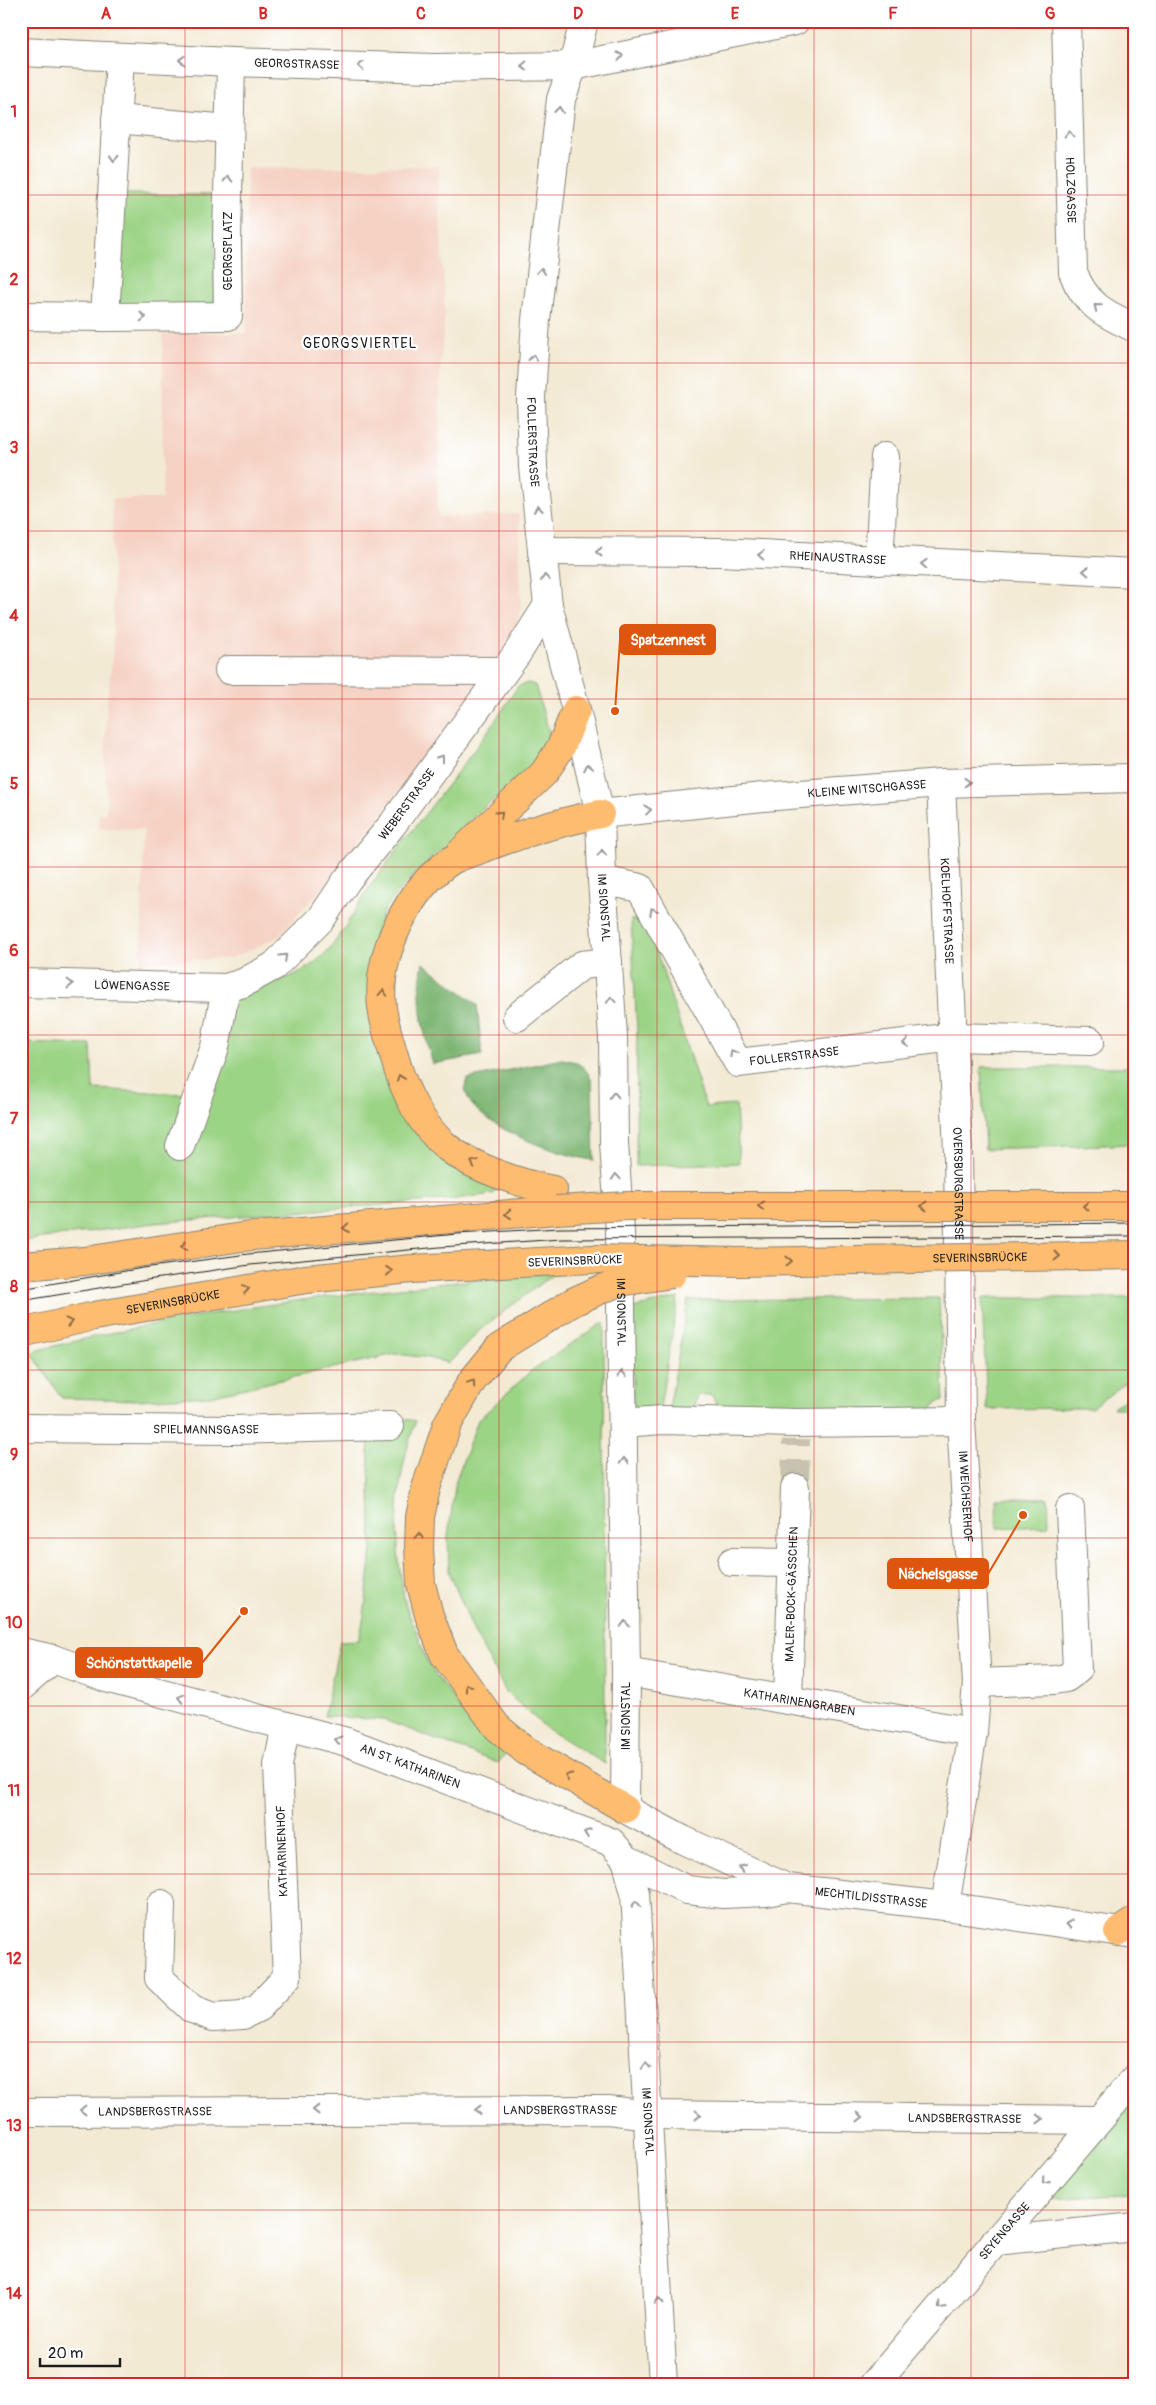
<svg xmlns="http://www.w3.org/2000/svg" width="1156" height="2405" font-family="Pangolin,sans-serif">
  <rect width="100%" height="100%" fill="#fff"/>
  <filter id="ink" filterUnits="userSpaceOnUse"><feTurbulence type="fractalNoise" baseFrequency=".02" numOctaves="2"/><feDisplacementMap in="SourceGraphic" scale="10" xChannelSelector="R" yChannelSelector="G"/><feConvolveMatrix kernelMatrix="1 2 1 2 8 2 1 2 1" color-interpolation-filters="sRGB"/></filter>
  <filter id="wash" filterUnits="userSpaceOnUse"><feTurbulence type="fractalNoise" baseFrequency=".0096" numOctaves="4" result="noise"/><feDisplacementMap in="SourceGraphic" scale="20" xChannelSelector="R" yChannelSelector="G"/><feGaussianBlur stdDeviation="1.12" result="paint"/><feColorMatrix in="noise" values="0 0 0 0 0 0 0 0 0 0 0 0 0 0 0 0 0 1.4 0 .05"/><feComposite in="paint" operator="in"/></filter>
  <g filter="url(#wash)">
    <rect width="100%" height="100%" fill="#f3ead4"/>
    <polygon fill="#f5d2c3" points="439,166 440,176 438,178 445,312 440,374 439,468 437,468 438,517 519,514 521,609 516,625 491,672 335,874 278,937 232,958 141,962 144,830 99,829 99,813 105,814 107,804 105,762 107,701 113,653 112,499 162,499 163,333 246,333 247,168"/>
    <g fill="#9cd486" stroke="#5c7851">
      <polygon points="120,194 215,195 214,315 114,317"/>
      <path d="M529,683L535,685L552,742L539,762L516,783L483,808L405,884L384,910L376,932L372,952L374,994L381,1061L389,1085L440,1155L498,1189L492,1194L456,1199L155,1223L21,1241V1043L91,1045L93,1089L186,1094L220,1000C253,989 291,982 318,960C340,942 356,906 373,882C421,817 475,755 518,686Z"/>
      <polygon points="645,915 706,1107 736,1105 739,1163 636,1166 637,1031 631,920"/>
      <polygon points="981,1067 1135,1067 1135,1144 985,1149"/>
      <path d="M556,1272L481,1329L449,1363L423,1357L395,1354L210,1396L137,1400L62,1398L31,1352C202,1307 380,1289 556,1272Z"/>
      <polygon points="678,1298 659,1414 633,1414 633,1308"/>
      <polygon points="939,1298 944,1400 937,1402 931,1410 786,1416 718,1408 712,1395 697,1395 694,1406 688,1415 668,1414 688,1300"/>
      <polygon points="982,1298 1135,1298 1135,1376 1091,1408 987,1409"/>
      <polygon points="604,1322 605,1764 547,1729 506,1692 475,1634 449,1572 448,1536 456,1480 478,1420 531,1371"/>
      <polygon points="1135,1392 1135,1408 1113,1408"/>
      <path d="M404,1419L416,1421C395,1476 393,1539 404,1597C406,1609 412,1621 417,1632C420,1641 423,1652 427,1661C447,1696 477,1725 507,1752L498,1763L384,1720L324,1716L340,1641L359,1640L364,1616L372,1551L368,1436L397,1435Z"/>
      <polygon points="996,1498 1048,1498 1049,1524 1047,1526 997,1528"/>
      <polygon points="1135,2093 1135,2194 1050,2199"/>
    </g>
    <g fill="#7db673" stroke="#4c6948">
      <path d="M423,963L477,1004L482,1055L433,1064C422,1028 416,1001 423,963Z"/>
      <path d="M562,1059C577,1061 586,1066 592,1081L594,1160C566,1158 450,1120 467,1079Z"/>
    </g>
  </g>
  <g filter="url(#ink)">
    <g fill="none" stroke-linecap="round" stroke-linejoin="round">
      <polyline stroke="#c8c1af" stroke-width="28" stroke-dasharray="28 14" stroke-linecap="butt" points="795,1488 796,1440"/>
      <g stroke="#888378" stroke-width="30">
        <g id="minor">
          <path id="s1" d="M584,21L573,66L561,99L536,320L531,397L533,467L548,605L576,710L600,814L602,880L613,1037L614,1143L620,1232L626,1672L625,1809L683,1840L787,1888L945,1906L1135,1934"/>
          <path id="s2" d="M1066,21L1073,272C1085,305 1105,314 1135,328"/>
          <path id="s3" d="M21,52L231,62L435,68L573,66L795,21"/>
          <polyline points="120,57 105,317 228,316 227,239 231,62"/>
          <polyline points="116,119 229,129"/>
          <polyline points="21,316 105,317"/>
          <path id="s4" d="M542,551L720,552L1135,573"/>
          <polyline points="879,561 885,457"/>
          <polyline points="229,670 504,671"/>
          <path id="s5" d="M941,783L958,1151L961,1421L977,1683L973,1732L945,1906"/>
          <path id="s6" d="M600,814L763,797L941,783L1135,778"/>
          <path id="s7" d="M602,880L640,888L738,1063L954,1037L1090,1041"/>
          <path id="s8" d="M21,983L226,988L243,983L274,966L321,919L347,880L392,825L516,655L548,605"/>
          <polyline points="517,1017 582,965 608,962"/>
          <polyline points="180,1146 215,1047 226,988"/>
          <polyline points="623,1423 662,1420 796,1423 961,1421"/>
          <path id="s9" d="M21,1428L231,1430L390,1426"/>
          <polyline points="732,1562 793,1563"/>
          <path id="s10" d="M21,1652L53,1659L106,1678L347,1742L611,1842L626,1859L687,1890L723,1894L766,1892L787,1888"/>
          <path id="s11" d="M626,1672L973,1732"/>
          <polyline points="977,1683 1054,1680 1066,1678 1077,1670 1070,1509"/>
          <polyline points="21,1687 53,1659"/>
          <path id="s12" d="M788,1700L795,1488"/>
          <path id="s13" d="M626,1859L635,1893L663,2384"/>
          <polyline points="161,1904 159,1978 192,2009 213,2017 243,2015 259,2007 287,1977 278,1765 286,1726"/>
          <path id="s14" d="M21,2112L608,2110L649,2115L1098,2120"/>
          <polyline points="995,2241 1135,2227"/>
          <path id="s15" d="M874,2384L1135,2078"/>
        </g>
      </g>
      <g stroke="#888378" stroke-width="30">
        <g id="major">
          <polyline points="461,852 544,773 561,747 576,710"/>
          <path d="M553,1190C521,1184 474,1168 448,1148C421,1126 404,1091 395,1059C390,1042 384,1024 382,1007C376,955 408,888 452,860C462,855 474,852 484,848C522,833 559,822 600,814"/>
          <polyline points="21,1266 85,1261 242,1237 556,1210"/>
          <polyline points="597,1291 573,1302 499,1348 472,1381 447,1425 426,1488 420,1517 419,1548 421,1584 429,1615 444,1654 497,1727 526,1751 625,1809"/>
          <path id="s16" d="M21,1333L94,1316L306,1279L412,1269L591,1259"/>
          <polyline points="1118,1932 1135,1921"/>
        </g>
      </g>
      <use href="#minor" stroke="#fff" stroke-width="28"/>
      <use href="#major" stroke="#febc70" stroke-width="28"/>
      <g stroke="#1c1c1c" stroke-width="1">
        <polyline points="21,1289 143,1268 248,1254 457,1234 560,1228 1135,1223"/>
        <polyline points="21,1301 147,1280 250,1265 440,1247 562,1239 1135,1236"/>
      </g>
      <g stroke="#888378" stroke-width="30" stroke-linecap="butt">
        <g id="major-bridge">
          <polyline points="556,1210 628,1206 1135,1206"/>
          <path id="s17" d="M591,1259L740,1262L1135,1255"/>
          <polyline points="597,1291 620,1282 672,1274"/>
        </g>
      </g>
      <use href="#major-bridge" stroke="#febc70" stroke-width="28"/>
    </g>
    <defs><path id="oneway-chevron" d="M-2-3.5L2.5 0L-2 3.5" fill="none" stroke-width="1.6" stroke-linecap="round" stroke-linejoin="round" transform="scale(1.25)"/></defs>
    <g stroke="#999">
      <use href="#oneway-chevron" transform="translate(620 56) rotate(-12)"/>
      <use href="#oneway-chevron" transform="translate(182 60) rotate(-178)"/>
      <use href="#oneway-chevron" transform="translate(361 66) rotate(-178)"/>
      <use href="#oneway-chevron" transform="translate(524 66) rotate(179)"/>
      <use href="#oneway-chevron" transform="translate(559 110) rotate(-84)"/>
      <use href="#oneway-chevron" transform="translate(1069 134) rotate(-92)"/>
      <use href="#oneway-chevron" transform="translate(114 158) rotate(93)"/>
      <use href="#oneway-chevron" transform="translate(228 179) rotate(-89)"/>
      <use href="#oneway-chevron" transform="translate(541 271) rotate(-84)"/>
      <use href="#oneway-chevron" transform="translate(1097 307) rotate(-141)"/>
      <use href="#oneway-chevron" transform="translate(143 317) rotate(-1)"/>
      <use href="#oneway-chevron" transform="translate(533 358) rotate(-86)"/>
      <use href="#oneway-chevron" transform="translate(538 509) rotate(-96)"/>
      <use href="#oneway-chevron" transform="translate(599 552) rotate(-180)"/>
      <use href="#oneway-chevron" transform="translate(761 555) rotate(-177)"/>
      <use href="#oneway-chevron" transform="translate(924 564) rotate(-177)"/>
      <use href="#oneway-chevron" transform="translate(1086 571) rotate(-178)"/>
      <use href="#oneway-chevron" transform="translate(545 578) rotate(-96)"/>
      <use href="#oneway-chevron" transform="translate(441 758) rotate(-54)"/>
      <use href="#oneway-chevron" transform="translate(588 767) rotate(-102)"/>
      <use href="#oneway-chevron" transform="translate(967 782) rotate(-2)"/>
      <use href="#oneway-chevron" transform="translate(648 810) rotate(-6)"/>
      <use href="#oneway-chevron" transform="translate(602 853) rotate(-91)"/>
      <use href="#oneway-chevron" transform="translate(653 911) rotate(-119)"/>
      <use href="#oneway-chevron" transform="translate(284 957) rotate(-43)"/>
      <use href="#oneway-chevron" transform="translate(70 984) rotate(1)"/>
      <use href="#oneway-chevron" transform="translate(611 1000) rotate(-94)"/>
      <use href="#oneway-chevron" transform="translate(906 1043) rotate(173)"/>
      <use href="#oneway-chevron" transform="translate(733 1053) rotate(-119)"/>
      <use href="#oneway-chevron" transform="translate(614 1095) rotate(-91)"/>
      <use href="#oneway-chevron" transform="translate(616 1177) rotate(-94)"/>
      <use href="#oneway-chevron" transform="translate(622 1374) rotate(-91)"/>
      <use href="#oneway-chevron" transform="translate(624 1461) rotate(-91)"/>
      <use href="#oneway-chevron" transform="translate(625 1624) rotate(-91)"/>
      <use href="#oneway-chevron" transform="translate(181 1698) rotate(-165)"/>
      <use href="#oneway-chevron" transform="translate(338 1740) rotate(-166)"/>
      <use href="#oneway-chevron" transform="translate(587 1833) rotate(-159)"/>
      <use href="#oneway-chevron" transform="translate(742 1868) rotate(-155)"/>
      <use href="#oneway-chevron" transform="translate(636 1904) rotate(-94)"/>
      <use href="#oneway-chevron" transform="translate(1069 1924) rotate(-171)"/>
      <use href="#oneway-chevron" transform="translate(646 2066) rotate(-94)"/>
      <use href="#oneway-chevron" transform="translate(83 2110) rotate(-180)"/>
      <use href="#oneway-chevron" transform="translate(316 2110) rotate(-180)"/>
      <use href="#oneway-chevron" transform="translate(478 2110) rotate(180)"/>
      <use href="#oneway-chevron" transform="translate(698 2115) rotate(1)"/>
      <use href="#oneway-chevron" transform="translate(860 2117) rotate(1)"/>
      <use href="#oneway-chevron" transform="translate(1040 2119) rotate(1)"/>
      <use href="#oneway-chevron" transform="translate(1045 2181) rotate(131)"/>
      <use href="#oneway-chevron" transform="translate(659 2301) rotate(-93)"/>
      <use href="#oneway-chevron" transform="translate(941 2306) rotate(131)"/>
    </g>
    <g stroke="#8d6c46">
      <use href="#oneway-chevron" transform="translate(500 814) rotate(-43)"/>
      <use href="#oneway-chevron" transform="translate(383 993) rotate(-86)"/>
      <use href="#oneway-chevron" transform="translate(400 1078) rotate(-109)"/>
      <use href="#oneway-chevron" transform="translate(474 1163) rotate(-154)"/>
      <use href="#oneway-chevron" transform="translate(761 1206) rotate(-180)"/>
      <use href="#oneway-chevron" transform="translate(924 1206) rotate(-180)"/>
      <use href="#oneway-chevron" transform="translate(1086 1206) rotate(-180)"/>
      <use href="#oneway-chevron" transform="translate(508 1214) rotate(175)"/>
      <use href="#oneway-chevron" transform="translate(346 1228) rotate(175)"/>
      <use href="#oneway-chevron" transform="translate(184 1246) rotate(171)"/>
      <use href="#oneway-chevron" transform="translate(1057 1256) rotate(-1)"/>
      <use href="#oneway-chevron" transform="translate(789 1261) rotate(-1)"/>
      <use href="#oneway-chevron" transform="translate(389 1271) rotate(-5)"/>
      <use href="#oneway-chevron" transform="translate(246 1289) rotate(-10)"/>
      <use href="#oneway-chevron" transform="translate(69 1322) rotate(-13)"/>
      <use href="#oneway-chevron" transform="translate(472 1383) rotate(-56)"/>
      <use href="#oneway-chevron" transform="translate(419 1536) rotate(-87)"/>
      <use href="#oneway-chevron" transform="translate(468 1687) rotate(-126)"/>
      <use href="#oneway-chevron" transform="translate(568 1776) rotate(-150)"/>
    </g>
  </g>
  <path fill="none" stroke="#d62828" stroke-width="1" stroke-opacity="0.55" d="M185,21V2384M342,21V2384M499,21V2384M657,21V2384M814,21V2384M971,21V2384M21,195H1135M21,363H1135M21,531H1135M21,699H1135M21,867H1135M21,1035H1135M21,1202H1135M21,1370H1135M21,1538H1135M21,1706H1135M21,1874H1135M21,2042H1135M21,2210H1135"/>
  <g text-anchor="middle" stroke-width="4.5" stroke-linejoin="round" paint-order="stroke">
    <g font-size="12" fill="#1c1c1c" stroke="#fff">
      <text dy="4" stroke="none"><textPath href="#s3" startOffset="276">GEORGSTRASSE</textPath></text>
      <text dy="4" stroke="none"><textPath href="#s2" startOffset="169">HOLZGASSE</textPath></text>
      <text transform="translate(228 251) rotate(-90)" y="4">GEORGSPLATZ</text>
      <text dy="4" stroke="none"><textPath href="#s1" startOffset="426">FOLLERSTRASSE</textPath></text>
      <text dy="4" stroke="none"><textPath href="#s4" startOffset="296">RHEINAUSTRASSE</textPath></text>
      <text dy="4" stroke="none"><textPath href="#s6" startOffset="268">KLEINE WITSCHGASSE</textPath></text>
      <text dy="4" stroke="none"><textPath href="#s8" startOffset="468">WEBERSTRASSE</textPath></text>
      <text dy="4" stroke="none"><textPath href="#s1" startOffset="899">IM SIONSTAL</textPath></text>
      <text dy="4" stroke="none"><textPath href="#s5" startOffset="128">KOELHOFFSTRASSE</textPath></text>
      <text dy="4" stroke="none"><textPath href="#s8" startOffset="111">LÖWENGASSE</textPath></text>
      <text dy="4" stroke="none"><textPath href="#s7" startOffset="296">FOLLERSTRASSE</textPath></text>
      <text dy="4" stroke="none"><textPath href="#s5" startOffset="401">OVERSBURGSTRASSE</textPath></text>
      <text dy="4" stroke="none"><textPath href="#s17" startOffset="389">SEVERINSBRÜCKE</textPath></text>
      <text transform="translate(575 1261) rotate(-2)" y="4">SEVERINSBRÜCKE</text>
      <text dy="4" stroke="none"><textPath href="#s16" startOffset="155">SEVERINSBRÜCKE</textPath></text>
      <text dy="4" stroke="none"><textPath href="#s1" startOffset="1304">IM SIONSTAL</textPath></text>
      <text dy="4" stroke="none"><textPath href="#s9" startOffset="185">SPIELMANNSGASSE</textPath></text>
      <text dy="4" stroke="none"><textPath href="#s5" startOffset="714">IM WEICHSERHOF</textPath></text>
      <text dy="4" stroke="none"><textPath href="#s12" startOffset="106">MALER-BOCK-GÄSSCHEN</textPath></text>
      <text dy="4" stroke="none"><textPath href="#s11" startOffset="176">KATHARINENGRABEN</textPath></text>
      <text transform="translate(626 1716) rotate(-90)" y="4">IM SIONSTAL</text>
      <text dy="4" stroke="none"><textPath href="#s10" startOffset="406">AN ST. KATHARINEN</textPath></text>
      <text transform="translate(282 1851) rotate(-92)" y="4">KATHARINENHOF</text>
      <text dy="4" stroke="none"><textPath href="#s1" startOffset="2066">MECHTILDISSTRASSE</textPath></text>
      <text dy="4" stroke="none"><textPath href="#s14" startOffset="134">LANDSBERGSTRASSE</textPath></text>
      <text dy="4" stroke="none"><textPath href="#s14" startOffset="539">LANDSBERGSTRASSE</textPath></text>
      <text dy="4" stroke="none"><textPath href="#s14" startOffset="944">LANDSBERGSTRASSE</textPath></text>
      <text dy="4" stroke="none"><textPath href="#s13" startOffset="264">IM SIONSTAL</textPath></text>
      <text dy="4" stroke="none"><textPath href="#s15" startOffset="201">SEYENGASSE</textPath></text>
    </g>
    <g font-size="14" letter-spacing="1" fill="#1c1c1c" stroke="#fff">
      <text x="360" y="348">GEORGSVIERTEL</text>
    </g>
  </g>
  <path fill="none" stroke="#de560d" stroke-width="2" d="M615 711L620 640M1023 1515L988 1574M244 1611L202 1663"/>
  <g fill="#de560d" stroke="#fff" stroke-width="2">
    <circle cx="615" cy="711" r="5"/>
    <circle cx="1023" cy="1515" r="5"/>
    <circle cx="244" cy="1611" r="5"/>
  </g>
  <g fill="#de560d" stroke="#de560d" stroke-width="2">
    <rect x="620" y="625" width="95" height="29" rx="5"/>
    <rect x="888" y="1559" width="100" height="29" rx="5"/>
    <rect x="76" y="1648" width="126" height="29" rx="5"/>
  </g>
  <g font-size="14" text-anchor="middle" font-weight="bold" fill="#fff">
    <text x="668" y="645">Spatzennest</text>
    <text x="938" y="1579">Nächelsgasse</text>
    <text x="139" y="1668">Schönstattkapelle</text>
  </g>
  <rect width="1156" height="2405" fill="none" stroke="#fff" stroke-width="55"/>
  <path d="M40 2358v8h80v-8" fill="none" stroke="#1c1c1c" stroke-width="2.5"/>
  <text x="48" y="2358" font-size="15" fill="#1c1c1c" stroke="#ffffff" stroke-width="4" paint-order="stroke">20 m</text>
  <rect x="28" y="28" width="1100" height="2350" fill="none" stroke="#d62828" stroke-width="2"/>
  <g font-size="16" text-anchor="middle" font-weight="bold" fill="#d62828">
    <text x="106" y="19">A</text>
    <text x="263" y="19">B</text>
    <text x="421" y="19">C</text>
    <text x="578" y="19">D</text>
    <text x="735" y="19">E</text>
    <text x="893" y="19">F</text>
    <text x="1050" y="19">G</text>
    <text x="14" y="117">1</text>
    <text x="14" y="285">2</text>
    <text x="14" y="453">3</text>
    <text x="14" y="621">4</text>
    <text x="14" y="789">5</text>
    <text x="14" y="956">6</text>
    <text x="14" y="1124">7</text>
    <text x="14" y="1292">8</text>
    <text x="14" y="1460">9</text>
    <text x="14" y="1628">10</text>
    <text x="14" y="1796">11</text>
    <text x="14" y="1964">12</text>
    <text x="14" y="2131">13</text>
    <text x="14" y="2299">14</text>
  </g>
</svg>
